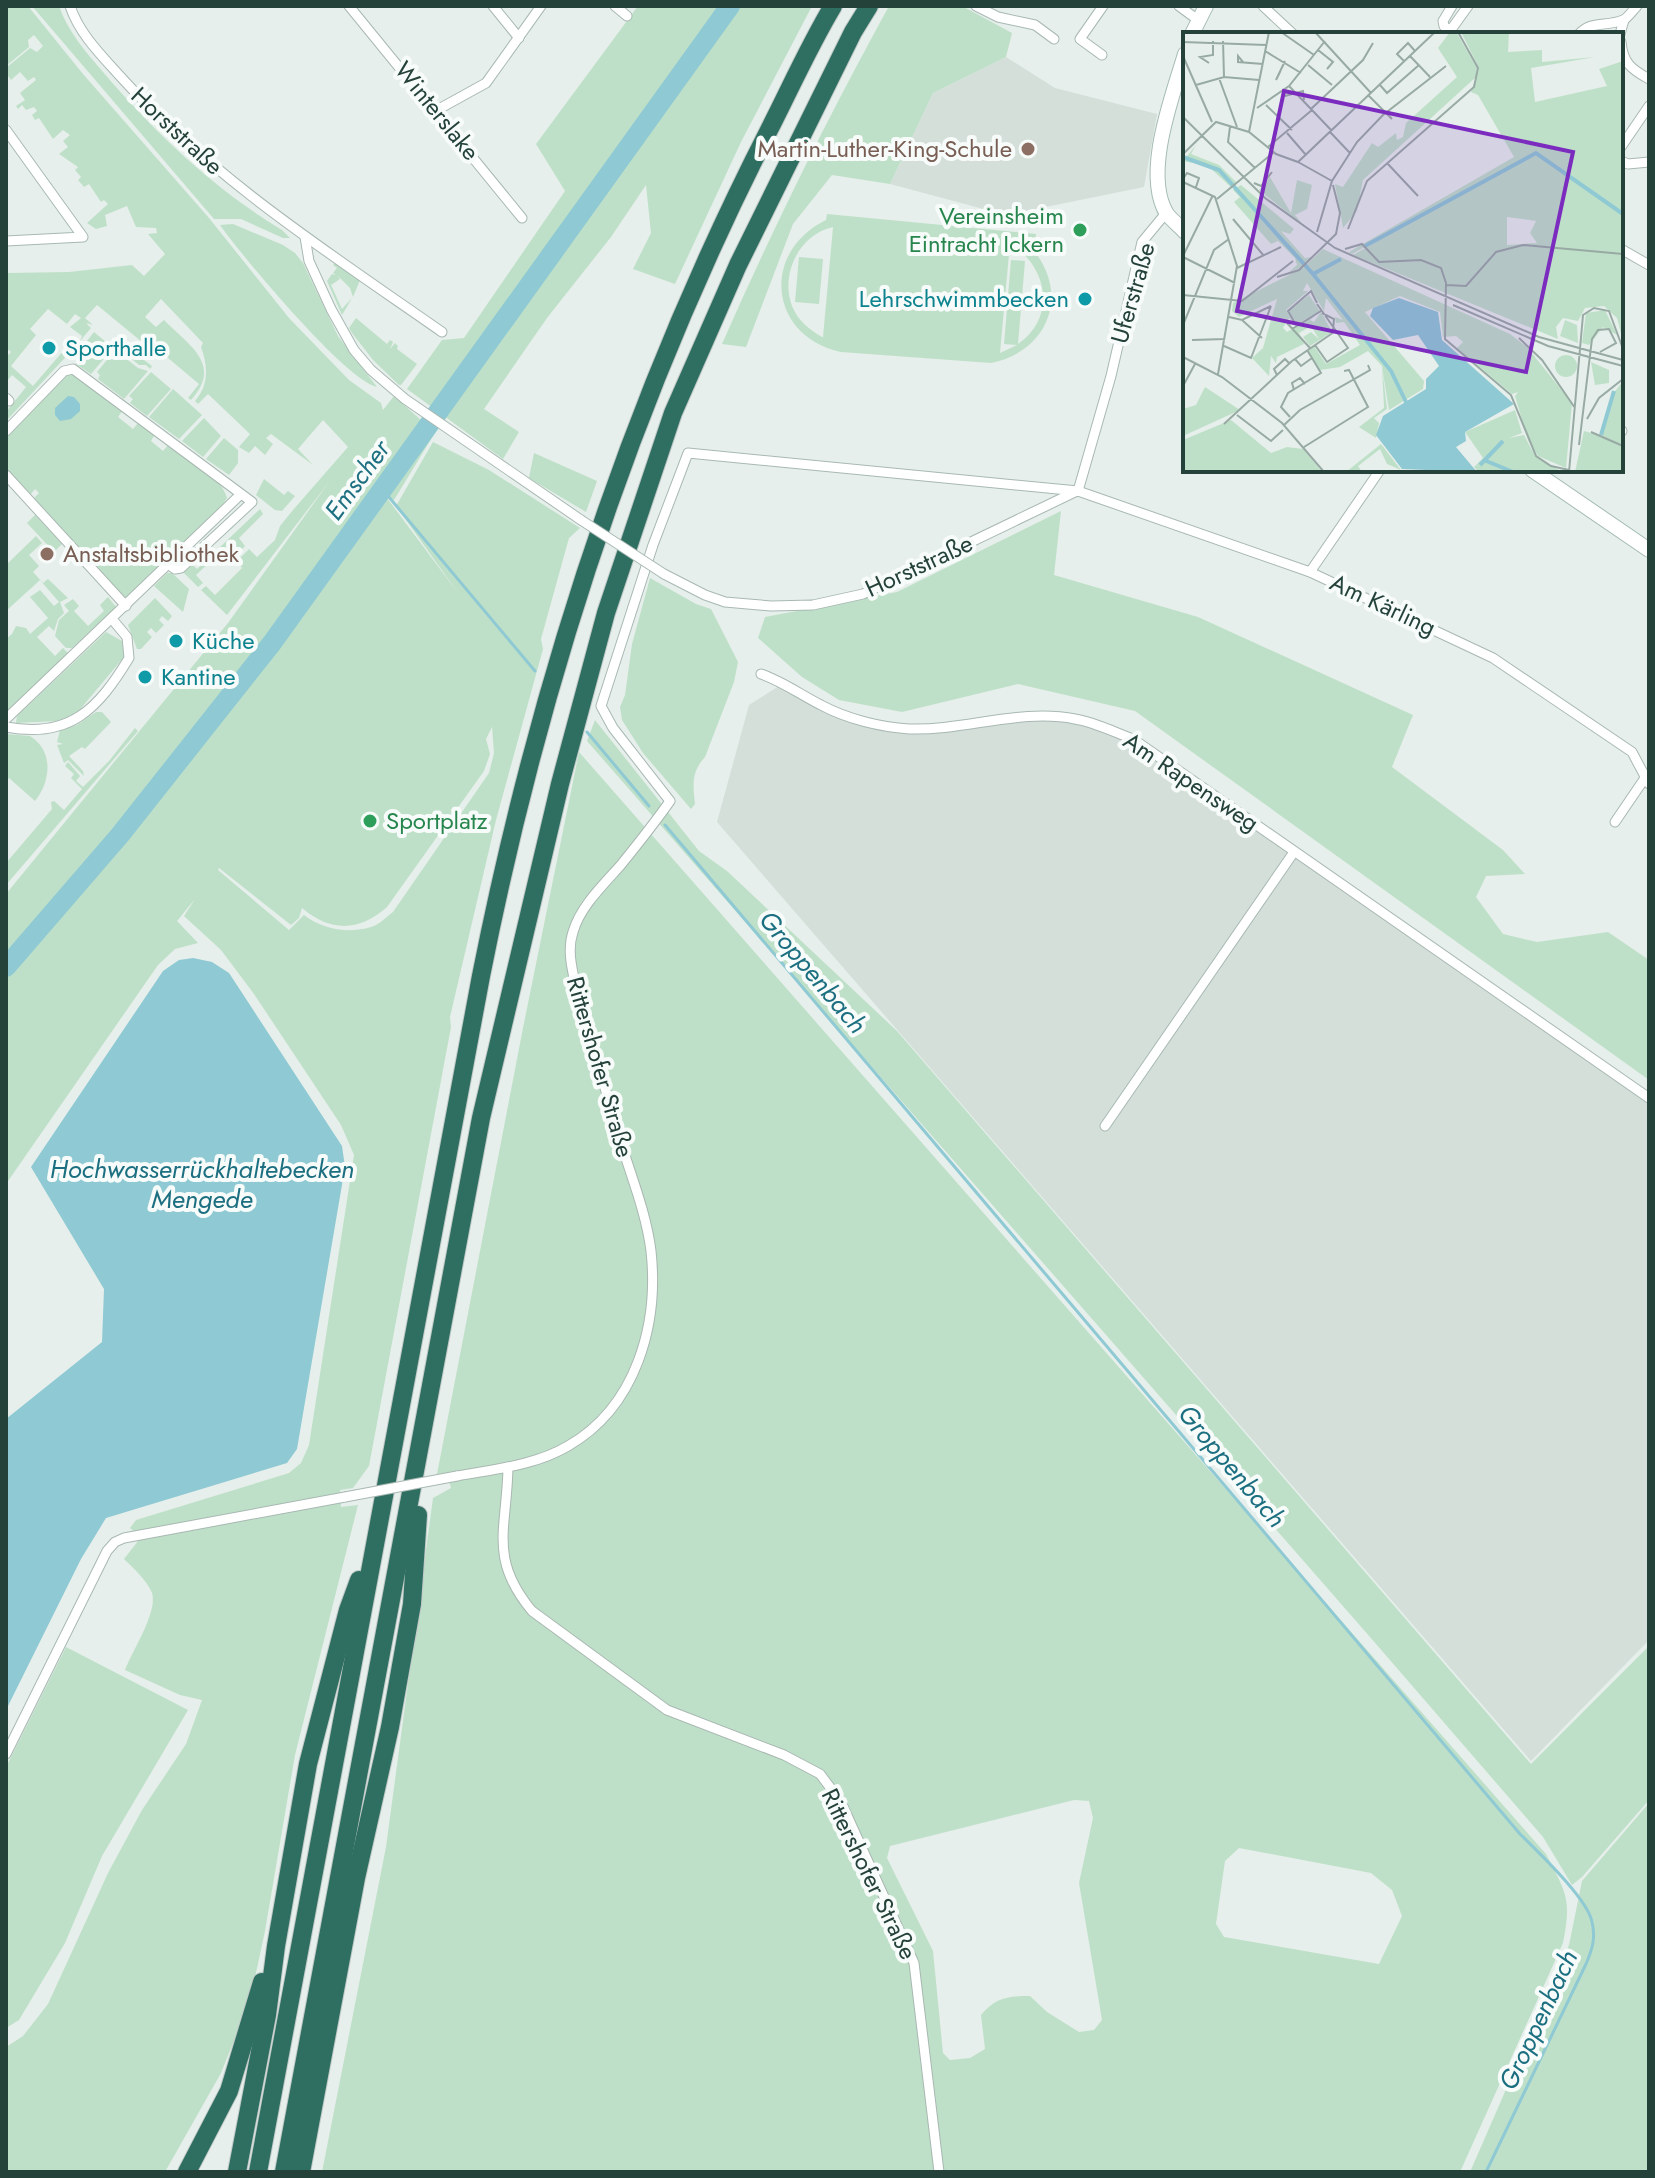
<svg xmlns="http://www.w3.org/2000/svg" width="1655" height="2178" font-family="Jost,sans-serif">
  <rect width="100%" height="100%" fill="#e6efeb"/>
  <g fill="#d4dfda">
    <polygon points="1006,57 1055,88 1157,114 1144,187 1006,215 890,184 933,93"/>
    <polygon points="782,684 824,707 909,729 1040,716 1109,729 1225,803 1649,1097 1649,1640 1531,1761 717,822 749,705"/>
  </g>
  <g fill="#bfe0c8" fill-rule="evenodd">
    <path d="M6,6H28L83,74L209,218L289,318L349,380L381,403L383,410L394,396L422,421L378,486L458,593L396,506L433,442L489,470L580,528L569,538L541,639L543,649L496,820L450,1017L451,1027L369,1466L353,1488L340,1490L341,1507L358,1505L295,1755L265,1931L250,2001L221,2073L165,2172H6V2047L23,2036L48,2004L108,1873L142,1810L186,1744L202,1700L180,1695L125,1670C132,1651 158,1612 152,1593C147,1580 133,1568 124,1559L138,1541L137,1534L130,1528L136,1520L289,1473L301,1463L309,1445L354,1155L341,1125L254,994L221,950L184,916L195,899L177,921L198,943L175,949L158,965L6,1184V894L228,623L329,482L227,615L201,590L206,586L215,595L242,568L237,561L249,549L257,557L275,540L280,526L293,510L348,447L323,420L298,449L313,465L271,434L266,438L273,444L265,455L255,446L249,453L239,447L250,434L208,394L198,404L195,401C209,385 208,366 201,347L203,343L161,299L145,317L156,327L164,320C187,344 224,364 191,400L188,398L199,384L155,347L144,360L152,366L150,369L146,365H139L118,348L119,346L131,355L142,342L97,305L85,318L93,325L86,323L91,328L80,341L82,336L70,327L81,318L75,314L67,324L48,309L30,329L36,335L11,366L33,386L64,350L68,353L75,345V347L6,421V412L26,387L12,375L6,382V357L11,352L6,348V273L69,272L132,265L144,276L165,254L148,234L157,233L156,228L136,227L127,206L105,215L107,226L96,229L87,223L108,204L104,200L101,202L89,184L84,187L78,180L81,177L75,170L78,167L59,154L68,147L63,141L70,135L63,130L53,139L39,118L35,120L32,115L37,111L34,107L26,110L22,105L18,109L16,106L25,100L20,93L36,80L34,77L28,81L20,72L11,80L6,73V68L30,48L37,52L43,46L34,35L28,40L29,47L6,66ZM492,727L494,753L489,773L393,912C386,917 379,925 371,927C348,934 322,929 304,915L289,930L218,870L219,868L291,925L299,918L302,908C330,932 359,932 387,907L484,771L490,754L486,739Z"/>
    <path d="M32,6H59C68,32 86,52 103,72C154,132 214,189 282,230L290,238H283L241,219H214Z"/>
    <polygon points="638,6 812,6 741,142 675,284 633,269 651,233 646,185 611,237 547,318 484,409 519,432 503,459 407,389 442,340 464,338 565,191 536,144"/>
    <path d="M889,6H962L1012,33L1006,57L933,93L890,184L832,175L793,224L746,347L722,344C773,228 828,117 889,6Z"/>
    <path d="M827,214L1036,234L1035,252C1070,298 1046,352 991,363L841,352C769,337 760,252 826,220ZM833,227L823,337H822C810,330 798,321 792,306C780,275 799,234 833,227ZM1010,243C1048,267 1057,317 1018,344L1025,261L1011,260L1004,344L1017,345L1000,353Z"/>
    <path d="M233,224L283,245L295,253L303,263L338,336L377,387C346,381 241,255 220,225Z"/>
    <polygon points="799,257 823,259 819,304 795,302"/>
    <polygon points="335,263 360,280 353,297 350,288 338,276 340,279 331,285 342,309 352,298 342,315 327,281 332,274 336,275 333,273 337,268 333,265"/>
    <polygon points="356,318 387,344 390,340 393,342 390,349 395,343 398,346 397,349 417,364 401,385 399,385 373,360 352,333 349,328"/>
    <polygon points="94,332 113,348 91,374 76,364 83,355 79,351"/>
    <polygon points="115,350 138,368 148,371 124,399 98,379 100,375 97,372"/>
    <polygon points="151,372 171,389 147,416 130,403 133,399 129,396"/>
    <path d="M74,373L123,410L118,417L133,429L139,422L155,434L151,441L163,451L169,444C188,458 220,474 227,498L221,507L125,598L34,498L39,493L35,489L31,494L6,468V438L62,377Z"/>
    <polygon points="173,389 202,415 179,439 149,417"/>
    <polygon points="204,418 221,436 203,457 182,441"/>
    <polygon points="433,428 436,431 394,500 389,496 391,492"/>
    <polygon points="224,438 238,450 238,463 229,475 206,459"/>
    <polygon points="534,453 597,481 586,512 529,478"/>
    <polygon points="264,479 284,495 288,491 295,496 282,511 275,510 256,495"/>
    <polygon points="260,509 263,514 239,538 245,546 234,558 225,548 196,575 203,583 198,587 183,572 192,564 197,569"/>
    <polygon points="1061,511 1054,575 1198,617 1413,715 1392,767 1503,850 1525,874 1486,876 1476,897 1503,934 1537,942 1608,932 1649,960 1649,1080 1135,711 1018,684 902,712 839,700 802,677 758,638 765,617 897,592"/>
    <polygon points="35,515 62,544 54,552 27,523"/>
    <polygon points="36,536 42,543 29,555 39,566 33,572 43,583 48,579 68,598 60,602 64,613 58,619 54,631 49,626 37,637 55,656 63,648 68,653 6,712 6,639 12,634 16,626 26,628 30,634 48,618 30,597 40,590 54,606 59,602 40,580 6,611 6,565"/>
    <polygon points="167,573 172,573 189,589 183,612 154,586"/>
    <path d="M650,578L696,604L711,609L738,662L734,682L705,757C691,772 693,785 695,804L691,809L643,753L622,720L620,707L625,695L632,644Z"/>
    <polygon points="108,597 116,607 72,648 66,648 55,636 59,620 69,611 64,605 73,599 79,606 74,611 88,626 104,611 100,605"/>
    <polygon points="155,598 172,616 168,621 162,616 159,620 164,625 156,633 151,628 147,632 152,637 141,649 137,649 128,625"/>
    <polygon points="106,632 122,641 124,657 77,713 58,721 16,723 17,716"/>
    <polygon points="96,712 102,712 111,722 85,749 82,747 69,756 83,771 84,776 68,760 64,763 57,745 63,744 57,742 60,730 77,725"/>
    <polygon points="595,720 699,851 727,871 897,1031 1531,1764 1649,1646 1649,1800 1582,1877 1572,1885 1543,1837 1370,1637 587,741"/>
    <polygon points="135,728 138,731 6,885 8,869 6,863 52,809 51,802 54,801 64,810 82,789 71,778 74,774 65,766 68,762 80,776 76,781 83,787 109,761"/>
    <path d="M6,734L30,736C54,751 51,781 35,801L9,778L6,781Z"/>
    <path d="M579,752L1546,1854C1566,1893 1572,1898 1563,1943L1460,2172H322L386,1847L433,1498L451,1488L447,1473L437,1474L523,1028ZM1074,1800L1089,1801L1093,1818L1079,1883L1102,2020L1094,2030L1079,2032L1047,2012L1030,1996C1008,1996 995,1998 981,2015L985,2049L970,2058L950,2060L943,2053L933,1951L887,1858L890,1846ZM1239,1848L1371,1873L1392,1890L1402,1916L1379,1964L1224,1937L1216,1924L1225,1861Z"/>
    <polygon points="66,1647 188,1710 102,1856 65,1943 19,2020 6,2028 6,1767"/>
    <polygon points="1649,1803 1649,2172 1470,2172 1569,1945 1582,1881"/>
  </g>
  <g fill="#8ec9d4">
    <polygon points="68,396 74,397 80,404 80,411 71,419 60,421 55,415 55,408"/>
    <polygon points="193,958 212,962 229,973 342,1146 345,1167 297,1449 287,1463 106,1518 81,1559 6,1710 6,1419 102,1342 104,1289 31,1167 163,971 179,960"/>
  </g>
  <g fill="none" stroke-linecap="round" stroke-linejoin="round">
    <g stroke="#8ec9d4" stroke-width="3">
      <polyline points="383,490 535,671"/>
      <polyline points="587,732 649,806"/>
      <path d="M665,825L1520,1834C1538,1852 1588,1899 1592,1922C1596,1938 1592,1950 1586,1964L1486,2172"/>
    </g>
    <polyline stroke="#8ec9d4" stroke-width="20" points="6,967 120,835 272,643 730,6"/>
    <g stroke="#a8b8b2" stroke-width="11">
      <g id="street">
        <path d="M70,6C79,33 100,54 119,75C212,178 329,253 442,332"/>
        <polyline points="349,6 522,218"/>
        <polyline points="493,6 519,38"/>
        <polyline points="615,6 627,16"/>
        <polyline points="976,6 998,17 1035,25 1054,39"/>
        <polyline points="1179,6 1198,20"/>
        <polyline points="1263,6 1293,34"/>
        <polyline points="1450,31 1468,6"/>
        <polyline points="1449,34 1450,31 1444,26 1443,21 1452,6"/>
        <path d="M1579,34C1592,20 1606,27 1623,20C1628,18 1633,10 1637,6"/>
        <polyline points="1620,34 1624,20"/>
        <path d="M1621,42C1623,63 1631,69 1649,79"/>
        <polyline points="1102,55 1080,39 1103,6"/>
        <polyline points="437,110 486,83 541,6"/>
        <polyline points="6,130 83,237 6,241"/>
        <polyline points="1621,147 1649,106"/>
        <polyline points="1621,161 1628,164 1649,162"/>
        <polyline points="305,237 309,261 331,309 354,350 371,370 405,399 581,520"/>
        <polyline points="1621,249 1649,265"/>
        <polyline points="6,398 9,401"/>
        <polyline points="1621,430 1622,431"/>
        <polyline points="6,431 64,371 73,369 252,502 181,568 175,569 168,564 241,494"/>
        <polyline points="6,475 126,606"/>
        <polyline points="1078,491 1111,376 1142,242 1166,213"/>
        <polyline points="1310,572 1380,470"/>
        <polyline points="664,574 705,595 725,602 771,606 813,605 863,594 1077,491"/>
        <path d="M761,674C782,681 801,695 821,705C847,719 880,727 909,729C964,731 1021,708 1075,719C1094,722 1114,732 1133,739L1649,1098"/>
        <polyline points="6,719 168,564"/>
        <path d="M6,727C70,739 98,709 129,658L127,637L112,619"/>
        <polyline points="1615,822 1647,775"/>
        <polyline points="1105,1126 1294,852"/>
        <path d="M508,1467C507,1529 488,1558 532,1611L667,1710L784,1755L820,1774L841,1802L914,1963L939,2172"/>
        <path d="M457,1476C494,1469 534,1466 568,1446C636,1407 659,1325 651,1251C646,1211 629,1171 618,1133C604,1085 590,1036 576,987C572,969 567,950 573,932C580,907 603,885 620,866C637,845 654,824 670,801L613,728L601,706L653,545L688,453L1078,491L1310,572L1493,658L1632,752L1649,784"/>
        <polyline points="6,1754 107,1551 115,1542 124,1538 345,1497"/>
      </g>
    </g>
    <g stroke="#a4bbb3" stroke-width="16">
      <g id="secondary">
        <polyline points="1192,34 1206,6"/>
        <path d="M1185,54C1173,95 1142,174 1167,214C1172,220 1179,226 1185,232"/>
        <polyline points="1532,470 1649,550"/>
      </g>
    </g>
    <g stroke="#c2cac8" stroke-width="20">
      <g id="highway">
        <polyline points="187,2172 229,2091 262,1982"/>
        <polyline points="237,2172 267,2015 276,1946 308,1764 348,1610 359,1580"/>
        <path d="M258,2172L481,976C539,683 633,396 769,130C790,89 809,46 833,6"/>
        <polyline points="284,2172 481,1118 560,784 606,613 673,413 738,265 853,32 869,6"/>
        <polyline points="301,2172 356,1878 390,1727 412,1604 418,1515"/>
      </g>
    </g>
    <use href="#street" stroke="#fff" stroke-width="9"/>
    <use href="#secondary" stroke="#fff" stroke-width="14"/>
    <use href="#highway" stroke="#2f6f62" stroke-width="18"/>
    <g stroke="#a8b8b2" stroke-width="11" stroke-linecap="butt">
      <g id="street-bridge">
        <polyline points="581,520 664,574"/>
        <polyline points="345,1497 457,1476"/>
      </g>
    </g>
    <use href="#street-bridge" stroke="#fff" stroke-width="9"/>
  </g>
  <g fill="#8d6e63" stroke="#f7fbf9" stroke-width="3">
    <circle cx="1028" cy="149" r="8"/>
    <circle cx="47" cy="554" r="8"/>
  </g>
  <g fill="#2e9e5b" stroke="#f7fbf9" stroke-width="3">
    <circle cx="1080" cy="230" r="8"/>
    <circle cx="370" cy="821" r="8"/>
  </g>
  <g fill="#0f9aa8" stroke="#f7fbf9" stroke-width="3">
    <circle cx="1085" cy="299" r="8"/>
    <circle cx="49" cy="348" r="8"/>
    <circle cx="176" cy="641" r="8"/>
    <circle cx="145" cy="677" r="8"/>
  </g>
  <g text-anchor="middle" stroke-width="8" stroke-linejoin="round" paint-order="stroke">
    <g font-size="24" fill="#24423a" stroke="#f7fbf9">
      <text transform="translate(437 111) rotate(51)" y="8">Winterslake</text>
      <text transform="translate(177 131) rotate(43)" y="8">Horststraße</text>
      <text transform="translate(1133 293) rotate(-74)" y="8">Uferstraße</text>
      <text transform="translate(919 566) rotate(-25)" y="8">Horststraße</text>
      <text transform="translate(1383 605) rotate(25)" y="8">Am Kärling</text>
      <text transform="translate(1191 782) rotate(34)" y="8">Am Rapensweg</text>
      <text transform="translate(600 1067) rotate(74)" y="8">Rittershofer Straße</text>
      <text transform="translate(869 1874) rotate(64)" y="8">Rittershofer Straße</text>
    </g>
    <g font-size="24" fill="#785e54" stroke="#f7fbf9" text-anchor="end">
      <text x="1012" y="157">Martin-Luther-King-Schule</text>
      <text x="63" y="562" text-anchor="start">Anstaltsbibliothek</text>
    </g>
    <g font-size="24" fill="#27864d" stroke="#f7fbf9" text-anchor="end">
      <text x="1064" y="224">Vereinsheim<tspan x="1064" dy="28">Eintracht Ickern</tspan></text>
      <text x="386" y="829" text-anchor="start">Sportplatz</text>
    </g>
    <g font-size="24" fill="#0d838f" stroke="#f7fbf9" text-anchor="start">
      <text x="1069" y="307" text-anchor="end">Lehrschwimmbecken</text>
      <text x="65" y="356">Sporthalle</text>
      <text x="192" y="649">Küche</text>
      <text x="161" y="685">Kantine</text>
    </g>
    <g font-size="26" font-style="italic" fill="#1c6f80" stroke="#f7fbf9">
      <text transform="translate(357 480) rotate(-54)" y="9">Emscher</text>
      <text transform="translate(813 972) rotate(50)" y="9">Groppenbach</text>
      <text x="202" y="1178">Hochwasserrückhaltebecken<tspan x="202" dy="30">Mengede</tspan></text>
      <text transform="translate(1232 1466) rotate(50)" y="9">Groppenbach</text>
      <text transform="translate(1538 2020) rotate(-65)" y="9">Groppenbach</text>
    </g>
  </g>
  <g transform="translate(1183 32)">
    <rect width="440" height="440" fill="#e6efeb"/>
    <path d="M267,0H273L294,36L293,45L180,148L174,179L160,196L152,152L160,155L189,111L195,115L213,101L214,108L220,105L223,91L274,45L255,16ZM278,0H326L325,20L359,18V30L412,25L348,36L352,70L424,54L416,37L440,29V309L434,286L421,274L402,276L395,289L380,286L373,295L375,307L170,223L342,126L169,222L166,220L331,125L295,63L288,60L296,36ZM324,185L353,189L347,201L354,211L324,213ZM13,113L8,122L36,133L54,151L49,156L25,134L0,129ZM87,145L108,181L114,148L129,153L124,177L112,183L120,193L76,158ZM58,153L111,197L107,202L98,199L122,226L129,225L117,236L106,240L114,233L112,226L95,209L88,212L51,170L57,165L50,158ZM140,217L327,302L344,315L389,371L383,436L355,424L345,408L332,364L335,360L329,362L274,316L280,310L273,304L260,305L257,280L217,264L182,280L241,349L240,357L206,378L199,335L204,377L191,386L196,391L193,406L176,395L201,376L199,334L185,319L157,335L137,338L125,319L131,314L143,332L177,313L161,290L153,291L152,285L160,288L143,266L141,279L124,251L120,259H125L103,278L110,290L106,286L100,296L104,300L133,283L127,288L131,290L138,280L149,300L127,314L120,305L128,300L136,307L128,294L116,301L121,312L94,325L93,331L88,324L86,344L69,326L80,316L94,267L56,285L49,279L50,271L122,235L130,242L123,233ZM126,263L137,279L114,292L106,279ZM422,278L434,303L420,295L406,313L399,311L403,281ZM382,288L394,293L395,311L377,304ZM372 334a11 11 0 1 1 22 0a11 11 0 1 1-22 0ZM408,330L426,338V351L412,353ZM440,349V440H392L401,399L419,404L430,362ZM22,355L57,378L0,404V377L13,373ZM332,378L339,401L326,406L341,403L352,424L379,440H296L291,435L300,426L282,400ZM48,388L88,421L104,415L120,417L139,440H0V408ZM198,412L218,438L204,432L197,417L175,434L179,440H163Z" fill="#bfe0c8" fill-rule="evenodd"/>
    <path d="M216,266L255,280L259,308L331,372L282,400L283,409L273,415L294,440L219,437L193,403L200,384L243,357V347L256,334L235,303L210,308L187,284L190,276Z" fill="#8ec9d4"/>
    <path fill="none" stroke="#8ec9d4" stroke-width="4" d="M0,125L36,138L130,242L208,339L225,374M182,214L353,121L440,182M130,242L158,227M418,403L431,359M301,428L330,440M297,433L320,409"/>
    <path fill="none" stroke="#98aaa4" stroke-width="2" d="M98,0L131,23M132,0L188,61M40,9L41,45M0,10L83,13M135,18L150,30L144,37M82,19L118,41M0,24L29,90M227,24L247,45M221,29L214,22L225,11L232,19M60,30L55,24V30L80,32M26,31L17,25L30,23V9M125,33L149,53M97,40L93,48L102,29M36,46L54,95M13,53L41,45L76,48M197,53L204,61L236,33M106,54L149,99M102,64L120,59L121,68M186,64L209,87M83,73L109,98M74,76L106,54L142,9M128,77L180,28L190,11M0,85L82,166L152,216L356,305L440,328M47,95L45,110L72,136M66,100L86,0M147,100L167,121M104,101L123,123M85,115L129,78M0,122L33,90L66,100L93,122L115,130L252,0M115,130L149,149M204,131L235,164M0,147L4,141L16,146L13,155M0,150L32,165L54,234L35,342M71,151L78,154L89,140M34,167L90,121M50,187L81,224M165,197L184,149L291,55L295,36L275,0M134,200L149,149L174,110L200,83L263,34M162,217L179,212L196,230L238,228L258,236L263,251L262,307L328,363L353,424L368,434L395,440M0,224L30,163M0,225L52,251M54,236L98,215M94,245L116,238L153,202L157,181L150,153M263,253L283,254L313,220L340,213L440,222M0,263L59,269L110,229M270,273L365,314L440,334M139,281L151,287L150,299M46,285L59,288L88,274M59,288L79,306M104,291L127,316M0,293L31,218L46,207M113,293L105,279L128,259L134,271M109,297L138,279M336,306L359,328L392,376M9,308L42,307M132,313L144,330L165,316L134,272M41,314L68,326L88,274M0,325L39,345L99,391L141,440M112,327L118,334L129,326L124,318M94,343L91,337L102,327L107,332M0,354L12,332M111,358L109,351L117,346L122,352M54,383L88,409L100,398M107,385L98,375L105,361L138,341L129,326M404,387L416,366L440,347M41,392L109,329L151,300M101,393L117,378L187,338L185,333M408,400L440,414M396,413L409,307L415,298L426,297L433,311L417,320M121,415L185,375L166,338L161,339M386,440L400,283L411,276L426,279L440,317"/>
    <path fill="#7b2cbf" fill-opacity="0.15" stroke="#7b2cbf" stroke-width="4" d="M101,59L390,120L343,340L54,279Z"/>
    <rect width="440" height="440" fill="none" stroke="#24423a" stroke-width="4"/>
  </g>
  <rect width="1655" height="2178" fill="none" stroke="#24423a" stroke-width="16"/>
</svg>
